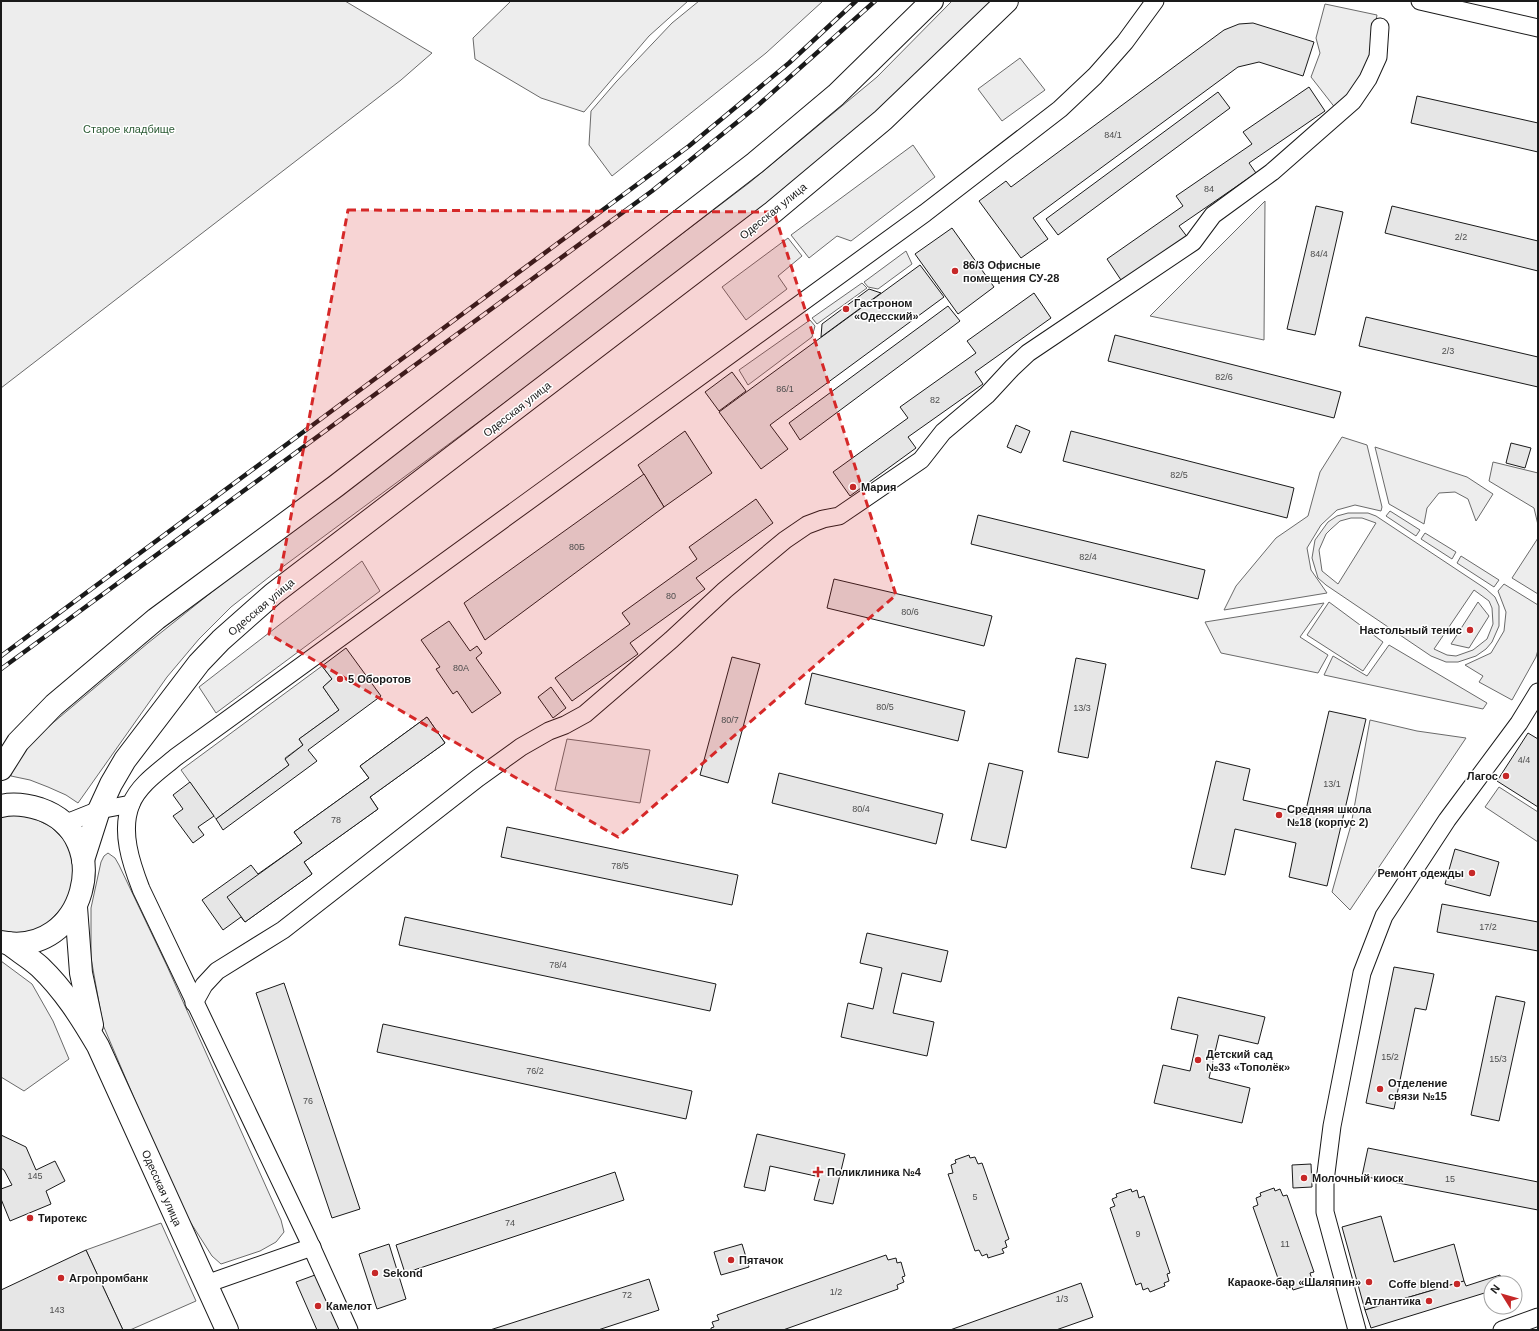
<svg xmlns="http://www.w3.org/2000/svg" width="1539" height="1331" font-family="Helvetica,sans-serif">
  <rect width="100%" height="100%" fill="#fff"/>
  <g fill="#ededed" stroke="#6a6a6a" fill-rule="evenodd">
    <polygon points="1,1 345,1 432,53 401,80 1,388"/>
    <polygon points="511,1 688,1 649,36 584,112 541,98 475,59 473,38"/>
    <polygon points="699,1 823,1 766,53 612,176 589,145 591,111 616,82 672,23"/>
    <polygon points="952,1 1000,1 806,176 668,282 273,574 231,607 199,639 167,677 78,803 66,795 48,787 30,780 11,776 11,769 23,748 148,643 357,476 549,335 749,183 877,77"/>
    <polygon points="1325,4 1377,15 1367,67 1350,97 1336,109 1311,77 1320,53 1316,38"/>
    <polygon points="1020,58 1045,90 1002,121 978,89"/>
    <polygon points="913,145 935,177 851,241 837,236 809,258 791,235"/>
    <polygon points="1265,201 1264,340 1150,316"/>
    <polygon points="788,238 802,256 778,276 787,289 746,320 722,287"/>
    <polygon points="906,251 912,264 878,289 868,287 864,282"/>
    <polygon points="862,283 867,288 817,324 812,318"/>
    <polygon points="810,320 815,326 812,337 748,385 739,370"/>
    <polygon points="1342,437 1367,445 1382,507 1381,511 1355,505 1337,510 1321,525 1307,548 1311,570 1327,593 1224,610 1236,586 1276,538 1308,516 1320,472"/>
    <polygon points="1375,447 1467,477 1493,494 1476,521 1468,499 1455,492 1439,493 1427,508 1424,524 1389,504"/>
    <polygon points="1493,462 1538,473 1538,525 1534,508 1489,481"/>
    <polygon points="1390,511 1420,530 1416,536 1386,516"/>
    <path d="M1348,513H1368L1376,516L1486,589L1495,597L1499,606V626L1492,642L1486,649L1476,656L1458,662H1446L1431,656L1326,585L1318,578L1312,558L1315,540L1328,522L1337,516ZM1351,518H1362L1376,523L1338,584L1322,571L1319,550L1326,534L1331,529L1340,521ZM1474,590L1489,601L1492,608L1493,624L1487,639L1473,650L1456,656L1447,655L1434,649Z"/>
    <polygon points="1425,533 1456,552 1452,559 1421,539"/>
    <polygon points="1538,538 1538,594 1512,578"/>
    <polygon points="1461,556 1499,580 1494,587 1457,563"/>
    <polygon points="362,561 380,591 216,713 199,687"/>
    <polygon points="1504,584 1538,605 1538,650 1536,657 1512,700 1479,682 1483,676 1465,665 1491,653 1504,631 1506,612 1498,591"/>
    <polygon points="1329,602 1383,642 1363,671 1307,635"/>
    <polygon points="1478,602 1489,616 1469,648 1451,644"/>
    <polygon points="1324,603 1300,637 1328,655 1318,673 1221,653 1205,622"/>
    <polygon points="1389,645 1487,703 1483,709 1324,675 1333,656 1367,676"/>
    <polygon points="322,666 332,679 323,687 339,710 299,739 303,745 285,758 289,765 216,819 181,770"/>
    <polygon points="1370,720 1417,731 1466,738 1350,910 1332,892 1351,825"/>
    <polygon points="567,739 650,750 640,803 555,790"/>
    <polygon points="1499,787 1538,812 1538,842 1485,807"/>
    <polygon points="14,815 34,818 51,827 65,841 73,859 75,879 71,898 44,927 26,934 1,933 1,817"/>
    <polygon points="108,853 115,858 119,865 167,966 281,1220 284,1232 276,1242 260,1251 221,1264 212,1256 180,1206 103,1025 91,958 91,908 101,862 104,856"/>
    <polygon points="1,961 32,984 53,1021 69,1059 24,1091 1,1077"/>
    <polygon points="161,1223 196,1301 130,1330 123,1330 86,1250"/>
  </g>
  <g fill="#e6e6e6" stroke="#1a1a1a">
    <polygon points="1253,23 1314,42 1303,76 1259,62 1238,67 1033,218 1048,239 1021,258 979,201 1006,181 1011,187 1224,30 1239,24"/>
    <polygon points="1309,87 1325,111 1249,163 1256,173 1179,226 1188,238 1123,283 1107,259 1183,206 1176,196 1252,144 1243,132"/>
    <polygon points="1218,92 1230,108 1058,235 1046,219"/>
    <polygon points="1417,96 1538,123 1538,152 1411,123"/>
    <polygon points="1316,206 1343,212 1315,335 1287,329"/>
    <polygon points="1392,206 1538,241 1538,271 1385,233"/>
    <polygon points="952,228 994,287 958,314 915,254"/>
    <polygon points="920,265 944,297 770,425 788,449 761,469 719,412"/>
    <polygon points="869,289 881,293 821,337 822,324"/>
    <polygon points="1034,293 1051,318 975,372 983,384 908,437 916,448 850,496 833,472 908,418 900,407 976,353 967,341"/>
    <polygon points="948,306 960,321 800,440 789,423"/>
    <polygon points="1366,317 1538,357 1538,387 1359,346"/>
    <polygon points="1115,335 1341,392 1334,418 1108,361"/>
    <polygon points="732,372 746,391 719,411 705,392"/>
    <polygon points="1016,425 1030,431 1021,453 1007,447"/>
    <polygon points="685,431 712,473 664,507 638,465"/>
    <polygon points="1071,431 1294,488 1287,518 1063,461"/>
    <polygon points="1511,443 1531,448 1525,468 1506,463"/>
    <polygon points="644,474 664,507 485,640 464,603"/>
    <polygon points="756,499 773,523 696,578 705,589 630,643 638,654 572,701 555,678 630,624 622,613 697,559 689,547"/>
    <polygon points="978,515 1205,570 1198,599 971,544"/>
    <polygon points="834,579 992,616 984,646 827,608"/>
    <polygon points="449,621 470,651 477,646 482,653 476,658 501,693 472,713 457,691 453,694 436,669 440,667 421,640"/>
    <polygon points="346,648 381,696 308,750 317,761 223,830 216,819 289,765 285,759 303,745 299,739 339,710 323,687 332,679 322,666"/>
    <polygon points="732,657 760,664 728,783 700,775"/>
    <polygon points="1076,658 1106,664 1088,758 1058,752"/>
    <polygon points="812,673 965,711 958,741 805,704"/>
    <polygon points="551,687 566,708 553,718 538,697"/>
    <polygon points="1329,711 1366,719 1327,886 1289,877 1296,843 1235,829 1225,875 1191,868 1216,761 1250,769 1243,800 1305,814"/>
    <polygon points="427,717 445,743 370,797 378,809 304,862 312,874 245,922 241,917 223,930 202,900 251,865 258,874 302,843 294,832 369,778 360,766"/>
    <polygon points="427,717 445,743 370,797 378,809 304,862 312,874 245,922 227,897 302,843 294,832 369,778 360,766"/>
    <polygon points="1528,733 1538,739 1538,807 1497,781"/>
    <polygon points="989,763 1023,771 1006,848 971,840"/>
    <polygon points="779,773 943,814 936,844 772,803"/>
    <polygon points="190,782 214,816 198,827 204,835 193,843 173,816 183,809 173,795"/>
    <polygon points="507,827 738,875 732,905 501,857"/>
    <polygon points="1455,849 1499,862 1490,896 1445,884"/>
    <polygon points="1442,904 1538,922 1538,951 1437,932"/>
    <polygon points="405,917 716,984 710,1011 399,945"/>
    <polygon points="867,933 948,951 941,982 902,973 893,1013 934,1022 927,1056 841,1037 848,1003 873,1009 882,968 860,963"/>
    <polygon points="1394,967 1434,974 1426,1010 1415,1008 1394,1109 1366,1103"/>
    <polygon points="284,983 360,1209 332,1218 256,993"/>
    <polygon points="1496,996 1525,1002 1499,1121 1471,1115"/>
    <polygon points="1178,997 1265,1017 1258,1044 1219,1035 1209,1078 1250,1088 1242,1123 1154,1103 1163,1065 1190,1071 1198,1035 1171,1029"/>
    <polygon points="383,1024 692,1091 686,1119 377,1052"/>
    <polygon points="757,1134 845,1154 833,1204 814,1200 820,1177 770,1166 765,1191 744,1187"/>
    <polygon points="1,1135 26,1147 36,1170 55,1161 65,1181 46,1191 51,1204 10,1221 1,1199 1,1189 12,1185 4,1170 1,1168"/>
    <polygon points="1368,1148 1538,1182 1538,1210 1362,1176"/>
    <polygon points="969,1155 970,1158 975,1157 978,1164 982,1163 1009,1239 1005,1241 1007,1247 1002,1249 1004,1253 988,1258 987,1254 982,1256 979,1250 975,1251 948,1174 953,1173 951,1165 956,1163 955,1160"/>
    <polygon points="1311,1164 1312,1187 1293,1188 1292,1165"/>
    <polygon points="615,1172 624,1200 405,1273 396,1245"/>
    <polygon points="1274,1188 1275,1191 1280,1189 1283,1196 1287,1195 1314,1272 1310,1273 1312,1280 1307,1281 1309,1285 1293,1290 1292,1287 1287,1289 1284,1282 1280,1284 1253,1207 1258,1205 1256,1198 1261,1196 1260,1193"/>
    <polygon points="1131,1189 1132,1192 1137,1190 1139,1198 1144,1196 1170,1273 1167,1274 1169,1281 1164,1283 1165,1286 1150,1292 1148,1288 1143,1290 1141,1283 1136,1285 1110,1208 1115,1206 1112,1199 1117,1197 1116,1194"/>
    <polygon points="1381,1216 1394,1262 1454,1244 1464,1281 1365,1310 1342,1227"/>
    <polygon points="389,1244 406,1299 377,1309 359,1254"/>
    <polygon points="742,1244 749,1267 721,1275 714,1252"/>
    <polygon points="86,1250 123,1330 1,1330 1,1290"/>
    <polygon points="886,1255 888,1260 896,1258 897,1263 901,1262 905,1276 902,1277 904,1282 897,1285 898,1289 783,1330 711,1330 711,1328 714,1327 712,1322 719,1320 717,1315"/>
    <polygon points="315,1275 340,1330 317,1330 296,1282"/>
    <polygon points="1500,1275 1502,1283 1491,1283 1491,1291 1371,1328 1365,1310 1464,1281 1466,1286"/>
    <polygon points="649,1279 659,1310 598,1330 490,1330"/>
    <polygon points="1081,1283 1093,1317 1056,1330 950,1330"/>
  </g>
  <g fill="none" stroke-linecap="round" stroke-linejoin="round">
    <g stroke="#1a1a1a" stroke-width="19">
      <g id="minor">
        <polyline points="1420,1 1538,28"/>
        <polyline points="64,824 99,810 131,804"/>
        <polyline points="194,1003 204,985 217,971 283,930 478,778 521,747 549,731 565,725 585,714 671,640 725,590 785,540 807,525 823,519 839,516 921,460 943,432 987,395 1012,368 1028,353 1193,242 1213,215 1272,172 1353,101 1368,79 1378,57 1380,27"/>
        <polyline points="206,1284 312,1247"/>
        <path d="M349,1330L307,1237L141,889C131,863 120,831 131,804C139,784 161,770 176,757L925,213L1060,109L1095,76L1125,42L1155,1"/>
        <polyline points="1357,1330 1325,1212 1325,1181 1332,1126 1362,973 1384,916 1447,820 1519,723 1538,692"/>
        <polyline points="1502,1330 1538,1317"/>
      </g>
    </g>
    <g stroke="#1a1a1a" stroke-width="24">
      <g id="major">
        <polyline points="1,769 18,742 54,705 156,619 336,486 755,163 836,95 932,1"/>
        <path d="M1,806C14,803 27,805 40,809C117,835 85,959 1,942"/>
        <polyline points="83,860 99,810 111,784 125,760 199,663 221,640 273,594 773,212 883,120 1007,1"/>
        <polyline points="76,907 81,973 92,1025"/>
        <path d="M8,943C18,951 30,958 40,967C64,990 81,1017 98,1046L227,1330"/>
      </g>
    </g>
    <use href="#minor" stroke="#fff" stroke-width="17"/>
    <use href="#major" stroke="#fff" stroke-width="22"/>
    <g stroke="#1a1a1a" stroke-width="4.5">
      <g id="rail">
        <polyline points="1,656 689,146 789,63 856,1"/>
        <polyline points="1,669 652,191 756,107 875,1"/>
      </g>
    </g>
    <use href="#rail" stroke="#fff" stroke-width="3" stroke-dasharray="9" stroke-linecap="butt"/>
  </g>
  <path fill="#d62828" fill-opacity="0.2" stroke="#d62828" stroke-width="3" stroke-dasharray="8 5" stroke-linejoin="round" d="M348,210L774,212L896,595L618,837L269,634Z"/>
  <g fill="#c62828" stroke="#fff" stroke-width="1.5">
    <circle cx="955" cy="271" r="4"/>
    <circle cx="846" cy="309" r="4"/>
    <circle cx="853" cy="487" r="4"/>
    <circle cx="1470" cy="630" r="4"/>
    <circle cx="340" cy="679" r="4"/>
    <circle cx="1506" cy="776" r="4"/>
    <circle cx="1279" cy="815" r="4"/>
    <circle cx="1472" cy="873" r="4"/>
    <circle cx="1198" cy="1060" r="4"/>
    <circle cx="1380" cy="1089" r="4"/>
    <path d="M816 1166h4v4h4v4h-4v4h-4v-4h-4v-4h4z"/>
    <circle cx="1304" cy="1178" r="4"/>
    <circle cx="30" cy="1218" r="4"/>
    <circle cx="731" cy="1260" r="4"/>
    <circle cx="375" cy="1273" r="4"/>
    <circle cx="61" cy="1278" r="4"/>
    <circle cx="1369" cy="1282" r="4"/>
    <circle cx="1457" cy="1284" r="4"/>
    <circle cx="1429" cy="1301" r="4"/>
    <circle cx="318" cy="1306" r="4"/>
  </g>
  <g text-anchor="middle" stroke-width="3" stroke-linejoin="round" paint-order="stroke">
    <g font-size="9" fill="#4d4d4d">
      <text x="1113" y="138">84/1</text>
      <text x="1209" y="192">84</text>
      <text x="1461" y="240">2/2</text>
      <text x="1319" y="257">84/4</text>
      <text x="1448" y="354">2/3</text>
      <text x="1224" y="380">82/6</text>
      <text x="785" y="392">86/1</text>
      <text x="935" y="403">82</text>
      <text x="1179" y="478">82/5</text>
      <text x="577" y="550">80Б</text>
      <text x="1088" y="560">82/4</text>
      <text x="671" y="599">80</text>
      <text x="910" y="615">80/6</text>
      <text x="461" y="671">80А</text>
      <text x="885" y="710">80/5</text>
      <text x="1082" y="711">13/3</text>
      <text x="730" y="723">80/7</text>
      <text x="1524" y="763">4/4</text>
      <text x="1332" y="787">13/1</text>
      <text x="861" y="812">80/4</text>
      <text x="336" y="823">78</text>
      <text x="620" y="869">78/5</text>
      <text x="1488" y="930">17/2</text>
      <text x="558" y="968">78/4</text>
      <text x="1390" y="1060">15/2</text>
      <text x="1498" y="1062">15/3</text>
      <text x="535" y="1074">76/2</text>
      <text x="308" y="1104">76</text>
      <text x="35" y="1179">145</text>
      <text x="1450" y="1182">15</text>
      <text x="975" y="1200">5</text>
      <text x="510" y="1226">74</text>
      <text x="1138" y="1237">9</text>
      <text x="1285" y="1247">11</text>
      <text x="836" y="1295">1/2</text>
      <text x="627" y="1298">72</text>
      <text x="1062" y="1302">1/3</text>
      <text x="57" y="1313">143</text>
    </g>
    <g font-size="11" fill="#2b5a34" stroke="#fff">
      <text x="129" y="133">Старое кладбище</text>
    </g>
    <g font-size="11" fill="#1a1a1a" stroke="#fff">
      <text transform="translate(773 211) rotate(-39)" y="4">Одесская улица</text>
      <text transform="translate(517 409) rotate(-38)" y="4">Одесская улица</text>
      <text transform="translate(261 607) rotate(-40)" y="4">Одесская улица</text>
      <text transform="translate(162 1188) rotate(66)" y="4">Одесская улица</text>
    </g>
    <g font-size="11" font-weight="bold" fill="#1a1a1a" stroke="#fff" text-anchor="start">
      <text x="963" y="269">86/3 Офисные<tspan x="963" dy="13">помещения СУ-28</tspan></text>
      <text x="854" y="307">Гастроном<tspan x="854" dy="13">«Одесский»</tspan></text>
      <text x="861" y="491">Мария</text>
      <text x="1462" y="634" text-anchor="end">Настольный тенис</text>
      <text x="348" y="683">5 Оборотов</text>
      <text x="1498" y="780" text-anchor="end">Лагос</text>
      <text x="1287" y="813">Средняя школа<tspan x="1287" dy="13">№18 (корпус 2)</tspan></text>
      <text x="1464" y="877" text-anchor="end">Ремонт одежды</text>
      <text x="1206" y="1058">Детский сад<tspan x="1206" dy="13">№33 «Тополёк»</tspan></text>
      <text x="1388" y="1087">Отделение<tspan x="1388" dy="13">связи №15</tspan></text>
      <text x="827" y="1176">Поликлиника №4</text>
      <text x="1312" y="1182">Молочный киоск</text>
      <text x="38" y="1222">Тиротекс</text>
      <text x="739" y="1264">Пятачок</text>
      <text x="383" y="1277">Sekond</text>
      <text x="69" y="1282">Агропромбанк</text>
      <text x="1361" y="1286" text-anchor="end">Караоке-бар «Шаляпин»</text>
      <text x="1449" y="1288" text-anchor="end">Coffe blend</text>
      <text x="1421" y="1305" text-anchor="end">Атлантика</text>
      <text x="326" y="1310">Камелот</text>
    </g>
  </g>
  <rect width="1539" height="1331" fill="none" stroke="#1a1a1a" stroke-width="4"/>
  <g transform="translate(1503 1295) rotate(307)"><circle r="19" fill="#ffffff" stroke="#a3a3a3"/>
  <path d="M0-3L7 15L0 10L-7 15Z" fill="#c62828"/>
  <text y="-6" font-size="11" font-weight="bold" text-anchor="middle" fill="#1a1a1a">N</text>
  </g>
</svg>
